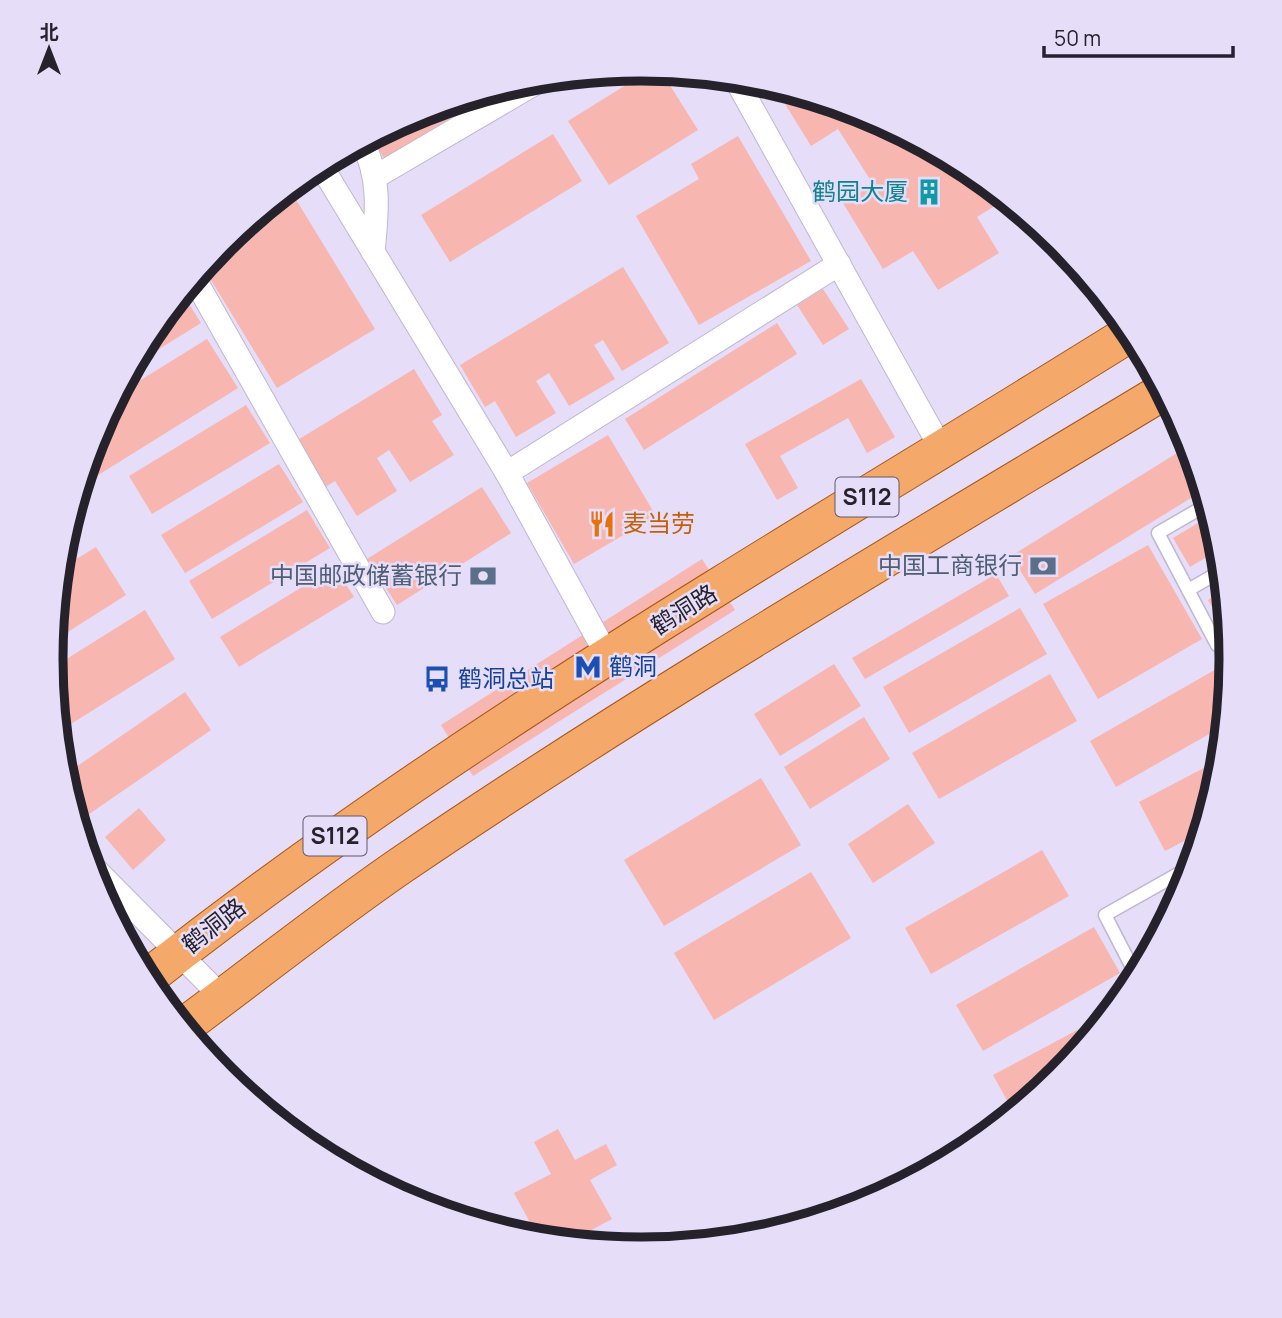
<svg xmlns="http://www.w3.org/2000/svg" width="1282" height="1318" font-family="Manrope,'Noto Sans SC',sans-serif">
  <rect width="100%" height="100%" fill="#e6ddf9"/>
  <g fill="#f7b6b0">
    <polygon points="650,70 661,71 698,130 609,185 568,121"/>
    <polygon points="774,86 867,114 969,168 1006,199 977,217 999,253 938,290 913,251 883,269 843,203 873,184 838,129 811,146"/>
    <polygon points="499,89 384,158 371,137 415,114"/>
    <polygon points="553,134 582,181 450,262 421,215"/>
    <polygon points="738,136 811,261 699,325 636,216 699,179 691,164"/>
    <polygon points="289,188 375,329 277,388 203,267 224,241"/>
    <polygon points="1059,243 1086,275 1080,279"/>
    <polygon points="623,267 669,343 622,371 603,340 594,345 615,379 569,406 549,373 536,381 556,413 516,437 495,401 485,407 460,365"/>
    <polygon points="823,289 849,329 823,345 797,305"/>
    <polygon points="182,293 201,323 132,366 150,331"/>
    <polygon points="777,323 797,354 644,450 625,419"/>
    <polygon points="207,339 238,388 87,482 83,475 96,433 115,396"/>
    <polygon points="414,369 442,415 432,421 454,455 410,482 389,450 377,458 397,491 357,516 335,481 325,487 296,441"/>
    <polygon points="861,379 895,437 867,453 848,418 780,456 798,488 777,500 745,444"/>
    <polygon points="246,405 270,443 152,514 129,476"/>
    <polygon points="608,435 656,516 574,564 527,483"/>
    <polygon points="1190,445 1204,490 1035,594 1011,556"/>
    <polygon points="279,464 303,502 185,573 161,535"/>
    <polygon points="482,487 511,533 397,605 367,559"/>
    <polygon points="307,510 330,548 212,619 189,581"/>
    <polygon points="1211,515 1220,549 1190,567 1173,538"/>
    <polygon points="1148,545 1202,639 1098,699 1043,604"/>
    <polygon points="96,547 126,595 52,642 60,569"/>
    <polygon points="702,559 735,610 473,776 441,725"/>
    <polygon points="335,567 354,597 239,667 220,637"/>
    <polygon points="996,574 1009,596 865,679 852,658"/>
    <polygon points="1224,590 1228,627 1225,629 1208,600"/>
    <polygon points="1020,608 1047,654 909,733 883,687"/>
    <polygon points="145,610 175,659 58,732 52,668"/>
    <polygon points="1227,663 1230,668 1225,725 1116,787 1090,741"/>
    <polygon points="834,664 861,706 780,756 754,714"/>
    <polygon points="1050,674 1077,721 939,799 912,753"/>
    <polygon points="185,692 211,730 82,819 70,802 63,776"/>
    <polygon points="864,717 890,759 810,809 784,767"/>
    <polygon points="1221,759 1203,831 1165,851 1139,802"/>
    <polygon points="761,778 801,845 664,926 624,860"/>
    <polygon points="908,804 935,843 873,883 848,844"/>
    <polygon points="139,808 166,840 133,870 105,837"/>
    <polygon points="1042,850 1069,896 931,974 905,928"/>
    <polygon points="811,872 851,938 714,1020 674,953"/>
    <polygon points="1094,927 1120,973 983,1051 956,1005"/>
    <polygon points="1096,1020 1100,1026 1058,1077 1014,1113 993,1075"/>
    <polygon points="558,1129 575,1160 606,1144 617,1165 590,1180 612,1219 569,1242 539,1239 514,1193 551,1174 534,1142"/>
  </g>
  <g fill="none" stroke-linecap="round" stroke-linejoin="round">
    <g stroke="#bfb6d1" stroke-width="15">
      <g id="service">
        <polyline points="1208,504 1158,533 1217,645 1229,638"/>
        <polyline points="1188,590 1223,570"/>
        <polyline points="1137,977 1105,915 1192,866"/>
      </g>
    </g>
    <g stroke="#bfb6d1" stroke-width="25">
      <g id="minor">
        <polyline points="735,78 942,450"/>
        <path d="M362,142C381,177 377,214 373,252"/>
        <polyline points="320,164 507,473"/>
        <polyline points="375,177 544,78"/>
        <polyline points="194,278 383,612"/>
        <polyline points="608,657 507,473 839,264"/>
        <polyline points="89,863 222,997"/>
      </g>
    </g>
    <g stroke="#a75514" stroke-width="39">
      <g id="primary">
        <path d="M146,979C455,735 799,540 1132,332"/>
        <path d="M183,1027C256,973 326,917 400,866C648,697 907,546 1164,391"/>
      </g>
    </g>
    <use href="#service" stroke="#fff" stroke-width="12"/>
    <use href="#minor" stroke="#fff" stroke-width="23"/>
    <use href="#primary" stroke="#f4a96a" stroke-width="37"/>
  </g>
  <defs>
    <g id="building-bare" transform="scale(2.1)"><path d="M-4-6H4V6H1V3H-1V6H-4ZM-2.5-4.3h1.7v1.8h-1.7ZM.8-4.3h1.7v1.8H.8ZM-2.5-1h1.7V.8h-1.7ZM.8-1h1.7V.8H.8Z" fill="#0f9aa8" stroke="#e6ddf9" stroke-width="2.5" paint-order="stroke"/></g>
    <g id="restaurant-bare" transform="scale(2.1)"><path d="M-5-6h1v4h1v-4h1v4h1v-4h1v5L-1.5 .5V6h-2V.5L-5-1ZM5-6V6H3V1.5H1.5Q1.5-4 5-6Z" fill="#e8710a" stroke="#e6ddf9" stroke-width="2.5" paint-order="stroke"/></g>
    <g id="bank-bare" transform="scale(2.1)"><path d="M-6-4H6V4H-6ZM0-2.3a2.3 2.3 0 1 0 0 4.6a2.3 2.3 0 1 0 0-4.6Z" fill="#5c6f8a" stroke="#e6ddf9" stroke-width="2.5" paint-order="stroke"/></g>
    <g id="metro-bare" transform="scale(2.1)"><path d="M-5.5 5V-5H-3L0 0L3-5H5.5V5H3V-.5L0 4L-3-.5V5Z" fill="#1a4fb4" stroke="#e6ddf9" stroke-width="2.5" paint-order="stroke"/></g>
    <g id="bus-bare" transform="scale(2.1)"><path d="M-5-6H5V4H4V6H2V4H-2V6H-4V4H-5ZM-3.5-4V0h7V-4ZM-3.5 1.2v1.5H-2V1.2ZM2 1.2v1.5H3.5V1.2Z" fill="#1a4fb4" stroke="#e6ddf9" stroke-width="2.5" paint-order="stroke"/></g>
  </defs>
  <g fill-rule="evenodd">
    <use href="#building-bare" x="929" y="192"/>
    <use href="#restaurant-bare" x="602" y="524"/>
    <use href="#bank-bare" x="1043" y="566"/>
    <use href="#bank-bare" x="483" y="576"/>
    <use href="#metro-bare" x="588" y="667"/>
    <use href="#bus-bare" x="437" y="679"/>
  </g>
  <g text-anchor="middle" stroke-width="5" stroke-linejoin="round" paint-order="stroke">
    <g fill="#e6ddf9" stroke="#5f5a6a" stroke-width="2">
      <rect x="835.5" y="477.5" width="63" height="39" rx="5"/>
      <rect x="303.5" y="816.5" width="63" height="39" rx="5"/>
    </g>
    <g font-size="23" font-weight="bold" fill="#25222c">
      <text x="867" y="505">S112</text>
      <text x="335" y="844">S112</text>
    </g>
    <g font-size="24" fill="#0d838f" stroke="#e6ddf9" text-anchor="end">
      <text x="908" y="200">鹤园大厦</text>
    </g>
    <g font-size="24" fill="#c56008" stroke="#e6ddf9" text-anchor="start">
      <text x="623" y="532">麦当劳</text>
    </g>
    <g font-size="24" fill="#4e5e75" stroke="#e6ddf9" text-anchor="end">
      <text x="1022" y="574">中国工商银行</text>
      <text x="462" y="584">中国邮政储蓄银行</text>
    </g>
    <g font-size="24" fill="#25222c" stroke="#e6ddf9">
      <text transform="translate(684 610) rotate(-32)" y="8">鹤洞路</text>
      <text transform="translate(214 926) rotate(-38)" y="8">鹤洞路</text>
    </g>
    <g font-size="24" fill="#164399" stroke="#e6ddf9" text-anchor="start">
      <text x="609" y="675">鹤洞</text>
      <text x="458" y="687">鹤洞总站</text>
    </g>
  </g>
  <path d="M0 0H1282V1318H0ZM63 659a578 578 0 1 1 1156 0a578 578 0 1 1-1156 0Z" fill="#e6ddf9" fill-rule="evenodd"/>
  <path fill="none" stroke="#25222c" stroke-width="9" d="M63 659a578 578 0 1 1 1156 0a578 578 0 1 1-1156 0Z"/>
  <g transform="translate(49 49)" stroke="#e6ddf9" stroke-width="5" paint-order="stroke">
  <path d="M0-5L12 26L0 18L-12 26Z" fill="#25222c"/>
  <text y="-10" font-size="19" font-weight="bold" text-anchor="middle" fill="#25222c">北</text>
  </g>
  <path d="M1044 46v10h189v-10" fill="none" stroke="#25222c" stroke-width="3.5"/>
  <text x="1054" y="46" font-size="21" fill="#25222c" stroke="#e6ddf9" stroke-width="5" paint-order="stroke">50 m</text>
</svg>
